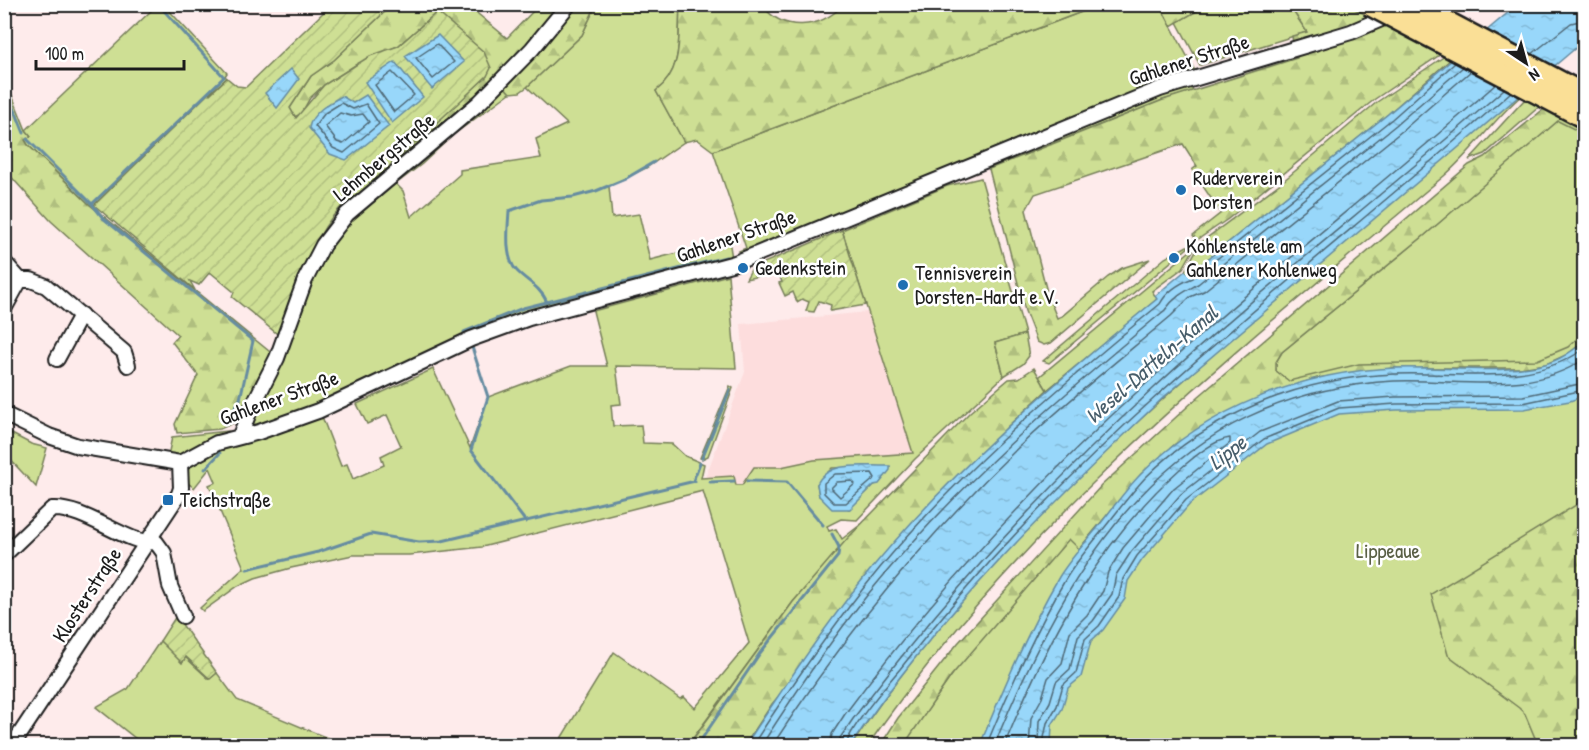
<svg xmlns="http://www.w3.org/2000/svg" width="1589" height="750" font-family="'Patrick Hand',sans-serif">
  <defs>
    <pattern id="forest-firs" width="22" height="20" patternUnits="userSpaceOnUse" patternTransform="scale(1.5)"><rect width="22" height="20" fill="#cedf94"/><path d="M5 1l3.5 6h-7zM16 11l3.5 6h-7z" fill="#b0bf7f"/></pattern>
    <pattern id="garden-furrows" width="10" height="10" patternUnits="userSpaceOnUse" patternTransform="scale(1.5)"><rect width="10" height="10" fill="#cedf94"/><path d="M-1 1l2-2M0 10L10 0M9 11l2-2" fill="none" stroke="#b0bf7f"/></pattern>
    <pattern id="water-ripples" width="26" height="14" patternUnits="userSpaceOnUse" patternTransform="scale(1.5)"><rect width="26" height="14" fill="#98d7fa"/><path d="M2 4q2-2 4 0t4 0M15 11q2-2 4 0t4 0" fill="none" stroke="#82b8d6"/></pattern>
  </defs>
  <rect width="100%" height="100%" fill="#feebeb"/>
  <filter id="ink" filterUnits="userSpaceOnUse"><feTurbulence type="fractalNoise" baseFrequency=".0167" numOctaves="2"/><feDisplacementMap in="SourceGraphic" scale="12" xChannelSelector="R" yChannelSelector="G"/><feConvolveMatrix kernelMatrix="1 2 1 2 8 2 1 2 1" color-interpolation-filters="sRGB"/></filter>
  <g filter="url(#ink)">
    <polygon fill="#fddddd" points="868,312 914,453 814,460 781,467 755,467 742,485 736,485 722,476 705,478 745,372 741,324"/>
    <g fill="#cedf94" stroke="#757e58" stroke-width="1.5" fill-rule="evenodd">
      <polygon points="149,5 164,5 227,73 225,76 227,78 196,105 96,205 90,205 28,145 25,140 31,136 26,130 153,9"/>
      <path d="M596,5H680C678,36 684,70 656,91L684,142L646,168L609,186L612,218L639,214L650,260L729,240L732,258L558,304L278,422L252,427L251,425L307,287L338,230L503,85L510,93L453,135L422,164L396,184L403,191L411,217L460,174V170L541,158L536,139L567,124L527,87L582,35Z"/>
      <polygon points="1100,5 1160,5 1196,73 1152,82 1123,99 741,253 739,251 746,248 713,151"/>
      <polygon points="1207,5 1289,5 1307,32 1200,65 1177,22"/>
      <polygon points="1187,85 1194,91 1163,100 989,169 990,164"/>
      <path d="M1518,94L1521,96C1493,120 1472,152 1444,176C1236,351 1023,520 868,745L851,746C977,555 1155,402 1329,256C1392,202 1454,146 1518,94Z"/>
      <polygon points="1584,97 1584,745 902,746 976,641 1069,538 1287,380 1276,371 1276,362 1282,352 1425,235"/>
      <polygon points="1526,98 1540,106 1485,154 1469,160"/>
      <path d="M981,178L1025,334L995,343L1004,376L915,459L857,520L841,519L827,526L829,531L836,529L842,539L864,522L793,602L688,745H557L614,652L680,699L684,697L695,708L749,643L703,491L482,547L409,555H353L291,568L255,578L238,586L203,611L200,608L244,568L209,485L216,482L210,468L194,488L187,482L188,465L208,453L321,414L341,466L347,464L353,479L384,465L381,456L401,446L387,415L367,424L357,404L433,369L470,448L488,397L571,366H607L593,311L728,275L736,368L616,366L621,404L611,405L613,426L641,425L643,443L672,444L685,456L704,464L701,478L734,476L736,485H742L754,467H781L814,460L913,453L842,230L947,186ZM890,467L879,483L874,485L849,509L819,496L817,484L832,468Z"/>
      <polygon points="1187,246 1190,246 1049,363 1043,361 1165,258"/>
      <polygon points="1195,247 1183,268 1152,291 1157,299 1047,390 1039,377"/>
      <polygon points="730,386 733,388 708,456 702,459 700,458"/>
      <polygon points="228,431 231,432 225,437 181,457 168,456 172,437"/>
      <polygon points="10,433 31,444 47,448 36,487 5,454"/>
      <polygon points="160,641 183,662 185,657 209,679 217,673 237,700 344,745 132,745 136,739 96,707 128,689"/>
    </g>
    <g fill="url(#forest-firs)" stroke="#757e58" stroke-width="1.5">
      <polygon points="392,5 467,5 507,38 539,5 565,5 497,82 345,212 340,207 361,193 376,176 487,76 437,12 398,46 357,64 324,85 310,98 301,114 294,117 290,108 311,76 334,60"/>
      <polygon points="573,5 596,5 582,35 527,87 520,92 510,93 503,85"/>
      <path d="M680,5H762C783,33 820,29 843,5H1100L713,151L697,139L684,142L656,91C684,70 678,36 680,5Z"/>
      <polygon points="1160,5 1207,5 1171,26"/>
      <polygon points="1289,5 1347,5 1373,18 1293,44 1292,36 1307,32"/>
      <polygon points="1384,24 1441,54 1375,99 1228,219 1197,240 1193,235 1221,213 1192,170 1197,166 1183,144 1035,194 1026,210 1048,296 1057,318 1062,316 1108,277 1122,268 1150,259 1051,343 1044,345 1037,342 1025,311 989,169 1163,100 1297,58 1296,52"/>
      <polygon points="1445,56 1451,59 1388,114 1188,275 1185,271 1200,243 1282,182 1377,102"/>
      <polygon points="4,75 26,130 31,136 25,140 28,145 90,205 275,356 240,420 220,429 177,433 175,424 198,375 172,342 178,335 51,221 5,170"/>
      <polygon points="1545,108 1584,129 1584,134 1558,121 1425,235 1282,352 1276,362 1276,371 1289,381 1359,364 1537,360 1568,347 1584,332 1584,342 1566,355 1546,364 1520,368 1393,368 1317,378 1266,395 1175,444 1141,474 1079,549 1069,539 951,676 904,745 880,746 898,718 958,643 1101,486 1198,397 1469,165 1485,157"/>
      <polygon points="1025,334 1029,356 1023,364 1004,376 995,343"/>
      <polygon points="1034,368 1047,390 1007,427 772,704 745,745 688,746 793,602 847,539 970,412 1009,379 1019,378"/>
      <polygon points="1584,500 1584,745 1538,745 1525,714 1519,708 1448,655 1431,594"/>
    </g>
    <g fill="url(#garden-furrows)" stroke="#757e58" stroke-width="1.5">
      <path d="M331,5H392L334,60L311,76L290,108L296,118L324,85L370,56L398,46L437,12L484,52L491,68L487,76C446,115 403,153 362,192C355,198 346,201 340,208C308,241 297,295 281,337L232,297L234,292L210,272L199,285L190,281L195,290L94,205L209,93L210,94L227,78L237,86L246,87Z"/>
      <polygon points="842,230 866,305 830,311 831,305 819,301 814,312 806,311 809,302 802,299 797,302 793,292 785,296 779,283 782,282 778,272 746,279 752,268"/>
      <polygon points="176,616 217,673 210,679 186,657 182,663 160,641"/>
    </g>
    <g fill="url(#water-ripples)" stroke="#668ca1" stroke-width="1.5">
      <path d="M1517,5H1584V41L1164,397C1051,504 938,615 851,745L745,746C781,691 817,637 858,585C944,477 1050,386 1157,299L1155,296L1185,271L1189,274L1388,114Z"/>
      <polygon points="438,35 464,62 432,89 405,56"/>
      <polygon points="395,62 423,97 392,123 365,82"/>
      <polygon points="291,69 299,79 277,108 265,93"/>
      <path d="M366,95L389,126L346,160L330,154L309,128C311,113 329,103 342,96L353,103Z"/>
      <path d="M1584,342V396L1570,401L1524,409L1396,410L1339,414L1267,444L1190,504L1142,560L1128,581L1125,599L1103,630L1091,641L1081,677L1068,688L1062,709L1052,725L1051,745H980C1003,689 1028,630 1059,577C1070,559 1085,543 1098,527C1112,509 1125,490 1141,474C1207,408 1303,371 1395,368C1440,366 1503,375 1545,364C1560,360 1572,351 1584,342Z"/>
      <path d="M890,466V470L879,484L874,485L850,509H832L819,496L817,484C829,459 866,467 890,466Z"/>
    </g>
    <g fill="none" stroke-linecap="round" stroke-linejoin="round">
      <g stroke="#4e6775" stroke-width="1.5">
        <polygon points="437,44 454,62 433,79 416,58"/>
        <polyline points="1532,54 1571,23 1584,20"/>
        <polygon points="392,72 414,95 394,112 375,85"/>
        <polygon points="341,103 353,109 366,104 379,124 344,153 333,148 315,126 325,113"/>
        <polygon points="340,113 351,116 363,114 369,122 343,144 337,142 325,126"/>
        <polygon points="872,473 875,478 846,503 834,503 824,493 824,483 835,474"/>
        <polygon points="837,482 852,481 855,484 840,497 831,488"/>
        <path d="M752,746C787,692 823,640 862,590C948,481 1054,391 1160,304C1167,291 1180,283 1193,278L1392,119L1455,63"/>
        <path d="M761,746C795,693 830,641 869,593C956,486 1060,397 1165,310C1175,296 1184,292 1198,284L1396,125L1463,67"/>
        <path d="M772,746C844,635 927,535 1022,444C1069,399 1121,358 1171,316L1190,297L1204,291L1402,131L1471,71"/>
        <path d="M830,746L832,734L845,714C935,593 1037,482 1149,381C1261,278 1382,185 1496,84"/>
        <path d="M839,746L840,738L853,719C943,599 1043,490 1154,388C1266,284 1389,191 1504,89"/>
        <path d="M846,746C848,730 888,683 900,669C978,569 1066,477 1161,392C1275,289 1396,194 1511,92"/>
        <path d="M986,746C1009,690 1034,633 1064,582C1075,562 1091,545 1105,527C1118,511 1131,493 1145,478C1210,413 1304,377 1395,374C1458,371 1530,388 1584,349"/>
        <path d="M994,746C1071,557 1170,394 1394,381C1456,378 1531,397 1584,359"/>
        <path d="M1004,746C1046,643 1096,544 1180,469C1193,458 1213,440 1230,438V443L1174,488L1123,548L1108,572L1103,591L1087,615L1070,632L1062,663L1048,678L1042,698L1031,718L1029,746"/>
        <polyline points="1038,746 1039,721 1050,702 1056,682 1070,669 1078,636 1093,621 1112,594 1116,575 1131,552 1181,494 1260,432 1338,401 1395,397 1523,396 1584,383"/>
        <polyline points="1046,746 1044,738 1047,723 1057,706 1063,685 1076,673 1085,639 1099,626 1119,597 1123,579 1137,556 1186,500 1264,439 1339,408 1396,404 1523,403 1584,390"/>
      </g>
      <g stroke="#668ca1" stroke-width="3">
        <polyline points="4,83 24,133"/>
        <polyline points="27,139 92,204 103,218 253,341 240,399 226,423"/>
        <polyline points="93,203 224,77 158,4"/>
        <path d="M547,302C540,287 528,282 517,271C504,259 508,228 509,211L541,200L573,197L596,191L625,179L654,162"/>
        <polyline points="465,334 464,332 523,308 726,257"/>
        <polyline points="472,347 488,397 471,450 526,522"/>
        <polyline points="702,458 730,390"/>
        <polyline points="205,469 220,453"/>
        <polyline points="693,481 700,463"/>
        <polyline points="747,481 787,482 823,525"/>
        <polyline points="710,482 734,481"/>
        <polyline points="247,569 318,552 371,534 419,542 442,541 695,481"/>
        <polyline points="697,746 760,653 838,556 839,547 832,534"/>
      </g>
      <g stroke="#1c1c1c" stroke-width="18">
        <g id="minor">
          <polyline points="4,262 20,280 4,309"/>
          <polyline points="20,280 31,280 46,286 124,352 128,365"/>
          <polyline points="57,359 81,315"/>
          <polyline points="4,414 49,436 78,446 180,463 217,443 259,432 318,411 471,339 529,318 735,263 1160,89 1351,32 1393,14"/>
          <polyline points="240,436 248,415 277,358 305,280 323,245 347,214 480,102 532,49 569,4"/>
          <path d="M4,555L52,509C87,507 127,546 156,542L164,553L170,586L183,616"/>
          <polyline points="12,746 179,494 181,488 180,463"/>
        </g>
      </g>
      <use href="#minor" stroke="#fff" stroke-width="14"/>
      <g stroke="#1c1c1c" stroke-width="26" stroke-linecap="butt">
        <g id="highway-bridge">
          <polyline points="1369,4 1584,117"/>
          <polyline points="1412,4 1584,95"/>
        </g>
      </g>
      <use href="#highway-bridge" stroke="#fadf96" stroke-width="21"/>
    </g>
  </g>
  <g fill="#1f6fb2" stroke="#fff" stroke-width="2">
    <circle cx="1181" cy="190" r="6"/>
    <circle cx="1174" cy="258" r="6"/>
    <circle cx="743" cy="268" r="6"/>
    <circle cx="903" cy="285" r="6"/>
    <rect x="162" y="494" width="12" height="12" rx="3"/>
  </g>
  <g text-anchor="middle" stroke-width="5" stroke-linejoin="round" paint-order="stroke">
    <g font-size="21" fill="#1c1c1c" stroke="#fff">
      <text transform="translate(1189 60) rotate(-18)" y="7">Gahlener Straße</text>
      <text transform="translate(384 157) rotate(-40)" y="7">Lehmbergstraße</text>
      <text transform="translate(736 236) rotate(-19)" y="7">Gahlener Straße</text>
      <text transform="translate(279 398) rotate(-20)" y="7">Gahlener Straße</text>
      <text transform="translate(87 595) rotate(-57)" y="7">Klosterstraße</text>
    </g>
    <g font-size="21" fill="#1c1c1c" stroke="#fff" text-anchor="start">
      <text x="1193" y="185">Ruderverein<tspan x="1193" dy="24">Dorsten</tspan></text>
      <text x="1186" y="253">Kohlenstele am<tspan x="1186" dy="24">Gahlener Kohlenweg</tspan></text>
      <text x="755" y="275">Gedenkstein</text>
      <text x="915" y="280">Tennisverein<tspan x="915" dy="24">Dorsten-Hardt e.V.</tspan></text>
      <text x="180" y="507">Teichstraße</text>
    </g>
    <g font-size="21" fill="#5a6046" stroke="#fff">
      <text x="1388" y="558">Lippeaue</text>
    </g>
    <g font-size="22" font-style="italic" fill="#475d6a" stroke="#fff">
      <text transform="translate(1151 364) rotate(-41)" y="8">Wesel-Datteln-Kanal</text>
      <text transform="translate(1227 452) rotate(-38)" y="8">Lippe</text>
    </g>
  </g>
  <rect width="1589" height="750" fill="none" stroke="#fff" stroke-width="24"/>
  <rect x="12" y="12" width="1565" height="726" fill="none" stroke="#1c1c1c" stroke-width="2" filter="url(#ink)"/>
  <g transform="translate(1526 63) rotate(144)" stroke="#ffffff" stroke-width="4.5" paint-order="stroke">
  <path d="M0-4.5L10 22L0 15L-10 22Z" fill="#1c1c1c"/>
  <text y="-9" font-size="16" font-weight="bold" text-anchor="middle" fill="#1c1c1c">N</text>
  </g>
  <path d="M36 60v9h148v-9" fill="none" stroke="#1c1c1c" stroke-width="3"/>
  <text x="45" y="60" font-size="18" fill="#1c1c1c" stroke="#ffffff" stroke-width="4.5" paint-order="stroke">100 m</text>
</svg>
